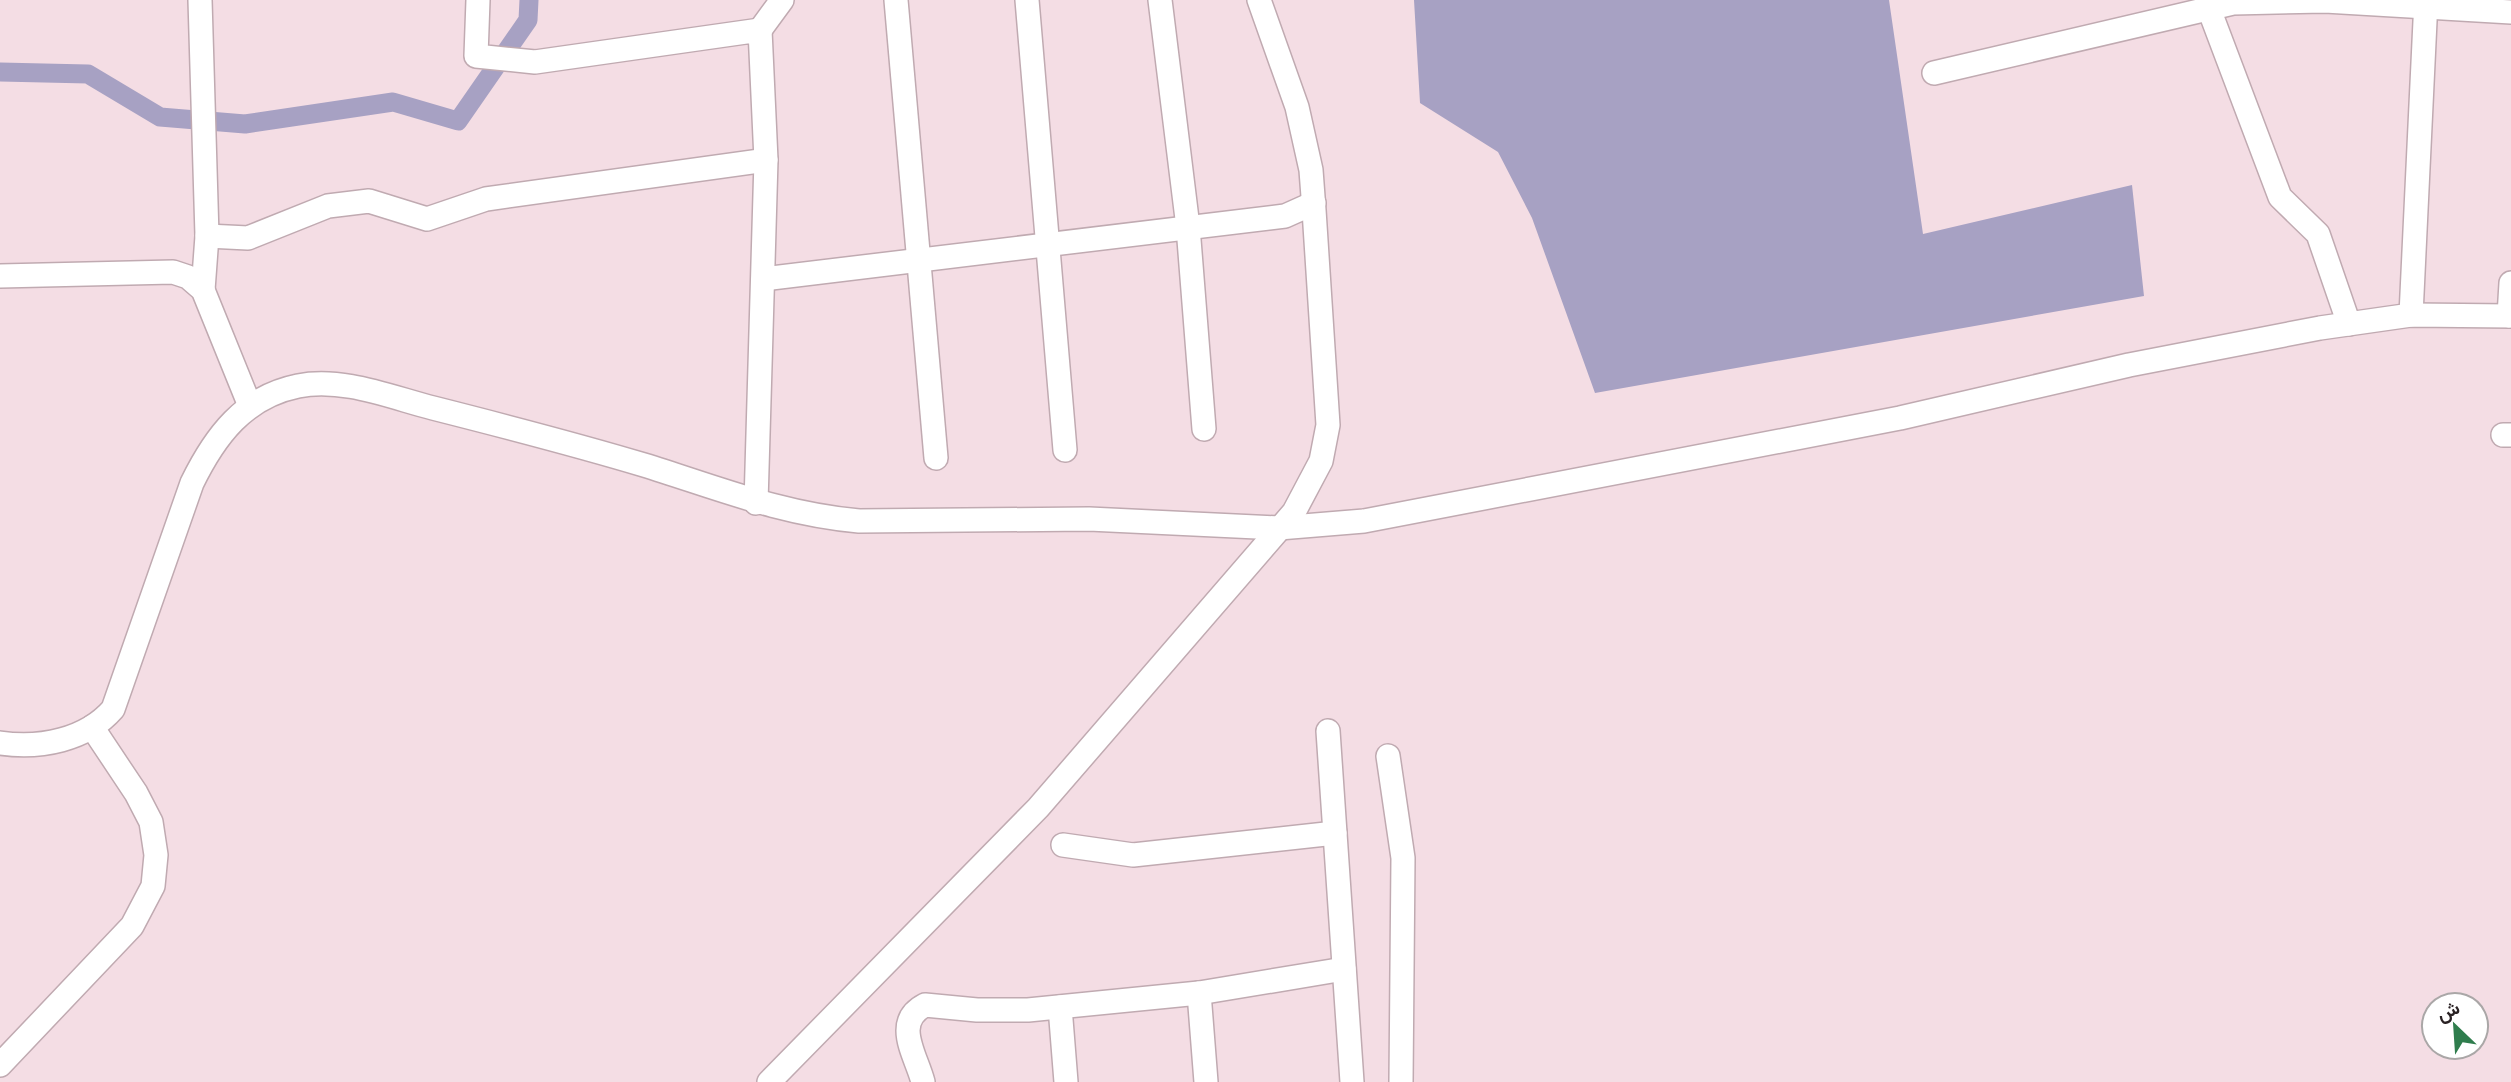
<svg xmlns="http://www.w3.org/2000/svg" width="2511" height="1082" font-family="Barlow,Vazirmatn,sans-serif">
  <rect width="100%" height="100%" fill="#f4dde4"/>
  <polygon fill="#a7a1c3" points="1414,0 1889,0 1923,234 2132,185 2144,296 1595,393 1532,218 1498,152 1420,103"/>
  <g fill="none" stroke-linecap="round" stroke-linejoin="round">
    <polyline stroke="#a7a1c3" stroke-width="19" points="0,72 88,74 160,117 245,124 393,102 458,121 528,20 529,0"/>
    <g stroke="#c0aab1" stroke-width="26">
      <g id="minor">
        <polyline points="200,0 207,236 203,290"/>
        <polyline points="478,0 476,56 535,62 760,30 766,160 756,503"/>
        <polyline points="896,0 936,458"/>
        <polyline points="1027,0 1065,450"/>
        <polyline points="1160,0 1188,227 1204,429"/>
        <polyline points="2209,9 2280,197 2318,234 2349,324"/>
        <polyline points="760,30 782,0"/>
        <polyline points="1934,73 2233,3 2325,1 2511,12"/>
        <polyline points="207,236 248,238 328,206 369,201 427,219 486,199 766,160"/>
        <polyline points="0,276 173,272 188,277 203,290 250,406"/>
        <polyline points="763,279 1285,216 1314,203"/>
        <polyline points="2411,315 2426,0"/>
        <polyline points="2509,316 2511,283"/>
        <polyline points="2503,435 2511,435"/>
        <polyline points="1328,731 1352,1082"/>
        <path d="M0,743C40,749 86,740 113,709L192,483C215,436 244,397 298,386C342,377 390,397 433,408C504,426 574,444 644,465C718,488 781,514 859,521L1089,519L1279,528L1364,521L1900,418L2129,365L2320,328L2411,315L2511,316"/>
        <polyline points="1388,756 1403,858 1401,1082"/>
        <polyline points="1063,845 1133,855 1335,833"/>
        <polyline points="1199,993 1206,1082"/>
        <polyline points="1060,1007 1066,1082"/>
        <polyline points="0,1065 132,926 153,886 156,855 151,822 136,793 92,727"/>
        <polyline points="769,1082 1038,808 1294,512 1321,461 1328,425 1314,210 1311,170 1297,107 1259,0"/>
        <path d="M923,1082C916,1055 892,1022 925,1005L977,1010H1028L1199,993L1344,969"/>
      </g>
    </g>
    <use href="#minor" stroke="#fff" stroke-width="23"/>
  </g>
  <g transform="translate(2455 1026) rotate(335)"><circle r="33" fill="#ffffff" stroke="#aaa7a7" stroke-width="2"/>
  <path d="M0-5L12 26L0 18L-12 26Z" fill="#2f7d4d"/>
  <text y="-10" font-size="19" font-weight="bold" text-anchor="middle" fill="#2a2224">ش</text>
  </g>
</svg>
